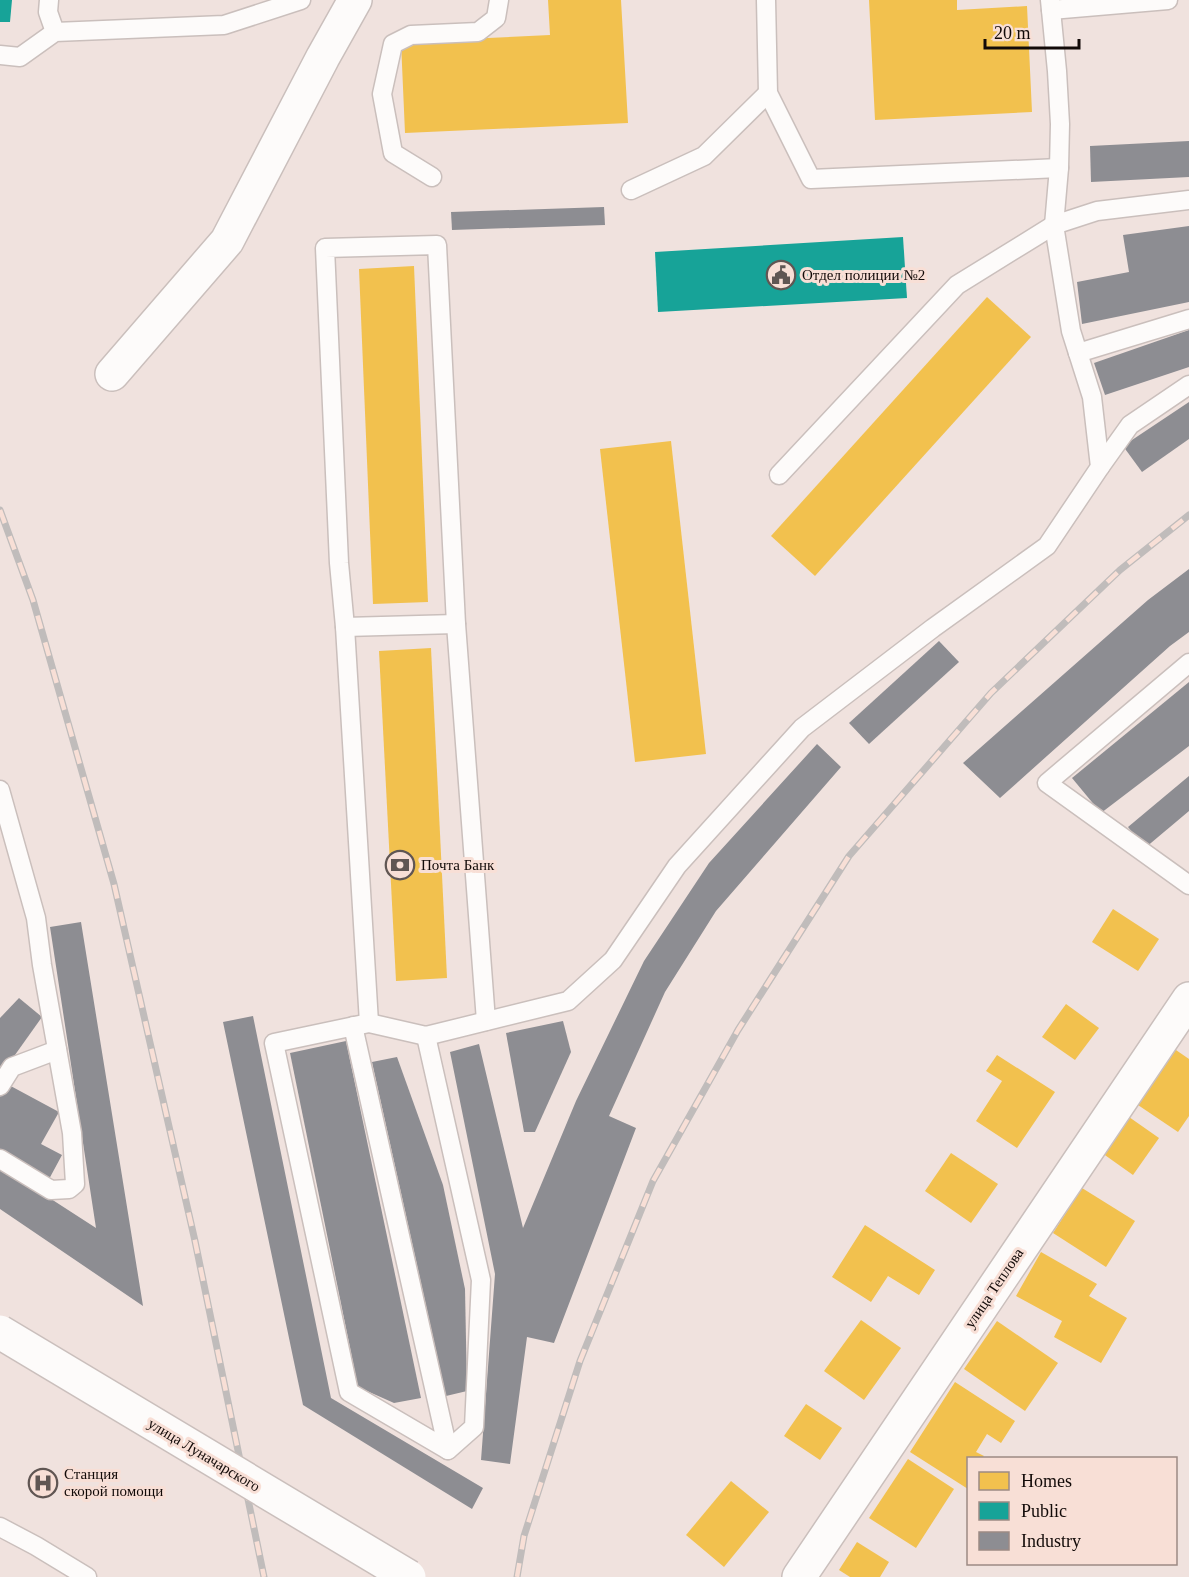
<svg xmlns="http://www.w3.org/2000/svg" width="1189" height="1577" font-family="'Times New Roman',serif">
  <rect width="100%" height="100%" fill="#f0e2de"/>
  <g fill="#f2c14e">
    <polygon points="548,0 621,0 628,123 405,133 401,42 550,35"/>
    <polygon points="869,0 957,0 957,10 1027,6 1032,112 875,120"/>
    <polygon points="414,266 428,602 373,604 359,269"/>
    <polygon points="987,297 1031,337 815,576 771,536"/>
    <polygon points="671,441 706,754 635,762 600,449"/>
    <polygon points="431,648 447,978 396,981 379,651"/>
    <polygon points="1113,909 1159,939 1138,971 1092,942"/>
    <polygon points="1066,1004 1099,1028 1075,1060 1042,1037"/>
    <polygon points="1173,1048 1189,1059 1189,1116 1178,1132 1135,1103"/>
    <polygon points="997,1055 1055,1092 1017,1148 976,1121 1002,1081 986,1071"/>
    <polygon points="1129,1117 1159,1138 1133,1175 1102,1153"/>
    <polygon points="951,1153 998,1184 971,1223 925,1191"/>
    <polygon points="1082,1188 1135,1221 1106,1267 1053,1233"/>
    <polygon points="865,1225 935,1270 919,1295 888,1276 871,1302 832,1277"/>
    <polygon points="1041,1252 1097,1284 1089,1296 1127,1318 1101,1363 1054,1337 1062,1321 1016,1296"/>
    <polygon points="861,1320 901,1348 864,1400 824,1371"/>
    <polygon points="997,1321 1058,1363 1025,1411 964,1369"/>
    <polygon points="955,1382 1015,1421 1001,1443 987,1434 976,1452 984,1456 982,1458 968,1458 968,1489 910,1452"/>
    <polygon points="806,1404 842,1428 820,1460 784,1436"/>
    <polygon points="908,1459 954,1489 916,1548 869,1518"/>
    <polygon points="731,1481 769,1512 724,1567 686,1535"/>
    <polygon points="857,1542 889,1562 880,1577 850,1577 839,1570"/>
  </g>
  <g fill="#17a398">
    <polygon points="0,0 12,0 10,22 0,22"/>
    <polygon points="903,237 907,298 658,312 655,252"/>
  </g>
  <g fill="#8d8d92">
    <polygon points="1189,141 1189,177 1091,182 1090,146"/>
    <polygon points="604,207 605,225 452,230 451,212"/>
    <polygon points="1189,226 1189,302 1082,324 1077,282 1129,272 1123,235"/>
    <polygon points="1189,330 1189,367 1105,395 1094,363"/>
    <polygon points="1189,402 1189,439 1142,472 1123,446"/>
    <polygon points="1189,569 1189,632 1170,646 1000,798 963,763 1148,600"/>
    <polygon points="939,641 959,662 869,744 849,723"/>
    <polygon points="1189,682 1189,746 1101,813 1072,778"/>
    <polygon points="817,744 841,767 716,911 665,992 609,1116 636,1128 554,1343 527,1337 510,1464 481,1460 495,1274 450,1052 479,1044 523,1228 576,1101 644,961 709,863"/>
    <polygon points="1189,776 1189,811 1145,848 1128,827"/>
    <polygon points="81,922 143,1306 0,1209 0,1166 96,1228 50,927"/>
    <polygon points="19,998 42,1017 0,1076 0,1018"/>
    <polygon points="253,1016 331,1398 483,1488 472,1509 303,1405 223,1022"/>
    <polygon points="563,1021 571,1052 535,1132 524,1132 506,1033"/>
    <polygon points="346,1041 421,1398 394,1403 358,1387 290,1053"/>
    <polygon points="397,1057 443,1185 465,1289 467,1391 446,1396 372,1062"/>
    <polygon points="7,1084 59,1112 41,1144 62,1155 48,1181 0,1155 0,1097"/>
  </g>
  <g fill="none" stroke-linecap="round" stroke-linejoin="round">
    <g stroke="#cabfbc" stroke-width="21">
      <g id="lane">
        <polyline points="49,0 48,12 55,32"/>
        <polyline points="766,0 768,93 811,179 1059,168"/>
        <polyline points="1051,10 1168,0"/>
        <polyline points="0,55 20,57 55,32 224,25 301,0"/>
        <polyline points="432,177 393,153 382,94 393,44 411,35 478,32 496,18 499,0"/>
        <polyline points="631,190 704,156 768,93"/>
        <polyline points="1078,353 1189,319"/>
        <polyline points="1100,467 1130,425 1189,385"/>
        <polyline points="779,475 957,285 1054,225 1097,211 1189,200"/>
        <polyline points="345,627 456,624"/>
        <polyline points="1189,663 1047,783 1189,885"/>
        <polyline points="0,790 36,918 42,965 72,1133 75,1184 69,1189 51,1190 0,1159"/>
        <polyline points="369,1023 345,627 339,563 325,248 437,245 456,624 486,1021"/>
        <polyline points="353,1026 448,1450 349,1392 274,1043 369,1023 426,1036 568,1001 613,960 677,866 802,728 933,628 1047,546 1100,467 1092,397 1071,331 1054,225 1059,168 1060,124 1057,71 1050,0"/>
        <polyline points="426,1036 481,1280 474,1427 448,1450"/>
        <polyline points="0,1086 12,1067 57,1050"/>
        <polyline points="0,1527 36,1546 87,1577"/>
      </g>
    </g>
    <g stroke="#cabfbc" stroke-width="36">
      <g id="street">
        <polyline points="112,374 227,241 323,57 355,0"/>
        <polyline points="799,1577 1189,999"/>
      </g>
    </g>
    <use href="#lane" stroke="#fdfbfa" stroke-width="18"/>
    <use href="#street" stroke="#fdfbfa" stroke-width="33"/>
    <g stroke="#c0bcbb" stroke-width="7">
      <g id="rail">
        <polyline points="0,510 33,600 114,884 195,1241 264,1577"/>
        <polyline points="517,1577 524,1536 580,1361 653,1181 738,1030 849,856 991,693 1120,570 1189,515"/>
      </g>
    </g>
    <use href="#rail" stroke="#f8dfd6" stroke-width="4.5" stroke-dasharray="14" stroke-linecap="butt"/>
    <g stroke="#cabfbc" stroke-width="36" stroke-linecap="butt">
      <polyline id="primary-bridge" points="0,1332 409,1577"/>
    </g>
    <use href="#primary-bridge" stroke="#fdfbfa" stroke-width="33"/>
  </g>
  <defs>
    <g id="civic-ring" transform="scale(1.5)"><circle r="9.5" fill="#f8dfd6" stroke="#605653" stroke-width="1.5"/><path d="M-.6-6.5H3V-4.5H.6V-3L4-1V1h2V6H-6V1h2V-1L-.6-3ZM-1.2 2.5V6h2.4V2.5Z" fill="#605653"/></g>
    <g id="bank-ring" transform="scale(1.5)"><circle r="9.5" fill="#f8dfd6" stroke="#605653" stroke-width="1.5"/><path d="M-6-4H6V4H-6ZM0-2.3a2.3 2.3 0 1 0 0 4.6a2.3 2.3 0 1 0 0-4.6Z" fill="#605653"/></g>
    <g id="hospital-ring" transform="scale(1.5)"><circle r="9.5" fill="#f8dfd6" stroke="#605653" stroke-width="1.5"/><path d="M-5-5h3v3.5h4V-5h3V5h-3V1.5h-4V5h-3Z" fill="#605653"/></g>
  </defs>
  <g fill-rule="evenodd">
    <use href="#civic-ring" x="781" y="275"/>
    <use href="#bank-ring" x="400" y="865"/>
    <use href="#hospital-ring" x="43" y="1483"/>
  </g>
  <g text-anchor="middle" stroke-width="6" stroke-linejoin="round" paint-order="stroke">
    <g font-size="15" fill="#120a08" stroke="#f8dfd6" text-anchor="start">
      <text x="802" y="280">Отдел полиции №2</text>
      <text x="421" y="870">Почта Банк</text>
      <text x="64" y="1479">Станция<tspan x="64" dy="17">скорой помощи</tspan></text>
    </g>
    <g font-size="15" fill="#120a08" stroke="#f8dfd6">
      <text transform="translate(994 1288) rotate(-56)" y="5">улица Теплова</text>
      <text transform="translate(204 1455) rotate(31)" y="5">улица Луначарского</text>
    </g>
  </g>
  <rect x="967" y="1457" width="210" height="108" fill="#f8dfd6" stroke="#9c8a84" stroke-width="1.5"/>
  <rect x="979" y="1472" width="30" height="18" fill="#f2c14e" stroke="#9c8a84" stroke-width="1.5"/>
  <text x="1021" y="1487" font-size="18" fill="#120a08">Homes</text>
  <rect x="979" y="1502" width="30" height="18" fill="#17a398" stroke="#9c8a84" stroke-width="1.5"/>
  <text x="1021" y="1517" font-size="18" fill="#120a08">Public</text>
  <rect x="979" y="1532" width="30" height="18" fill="#8d8d92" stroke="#9c8a84" stroke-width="1.5"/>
  <text x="1021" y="1547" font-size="18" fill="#120a08">Industry</text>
  <path d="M985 39v9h94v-9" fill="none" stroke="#120a08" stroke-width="3"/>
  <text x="994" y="39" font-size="18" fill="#120a08" stroke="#f8dfd6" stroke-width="4.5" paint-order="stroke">20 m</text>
</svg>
